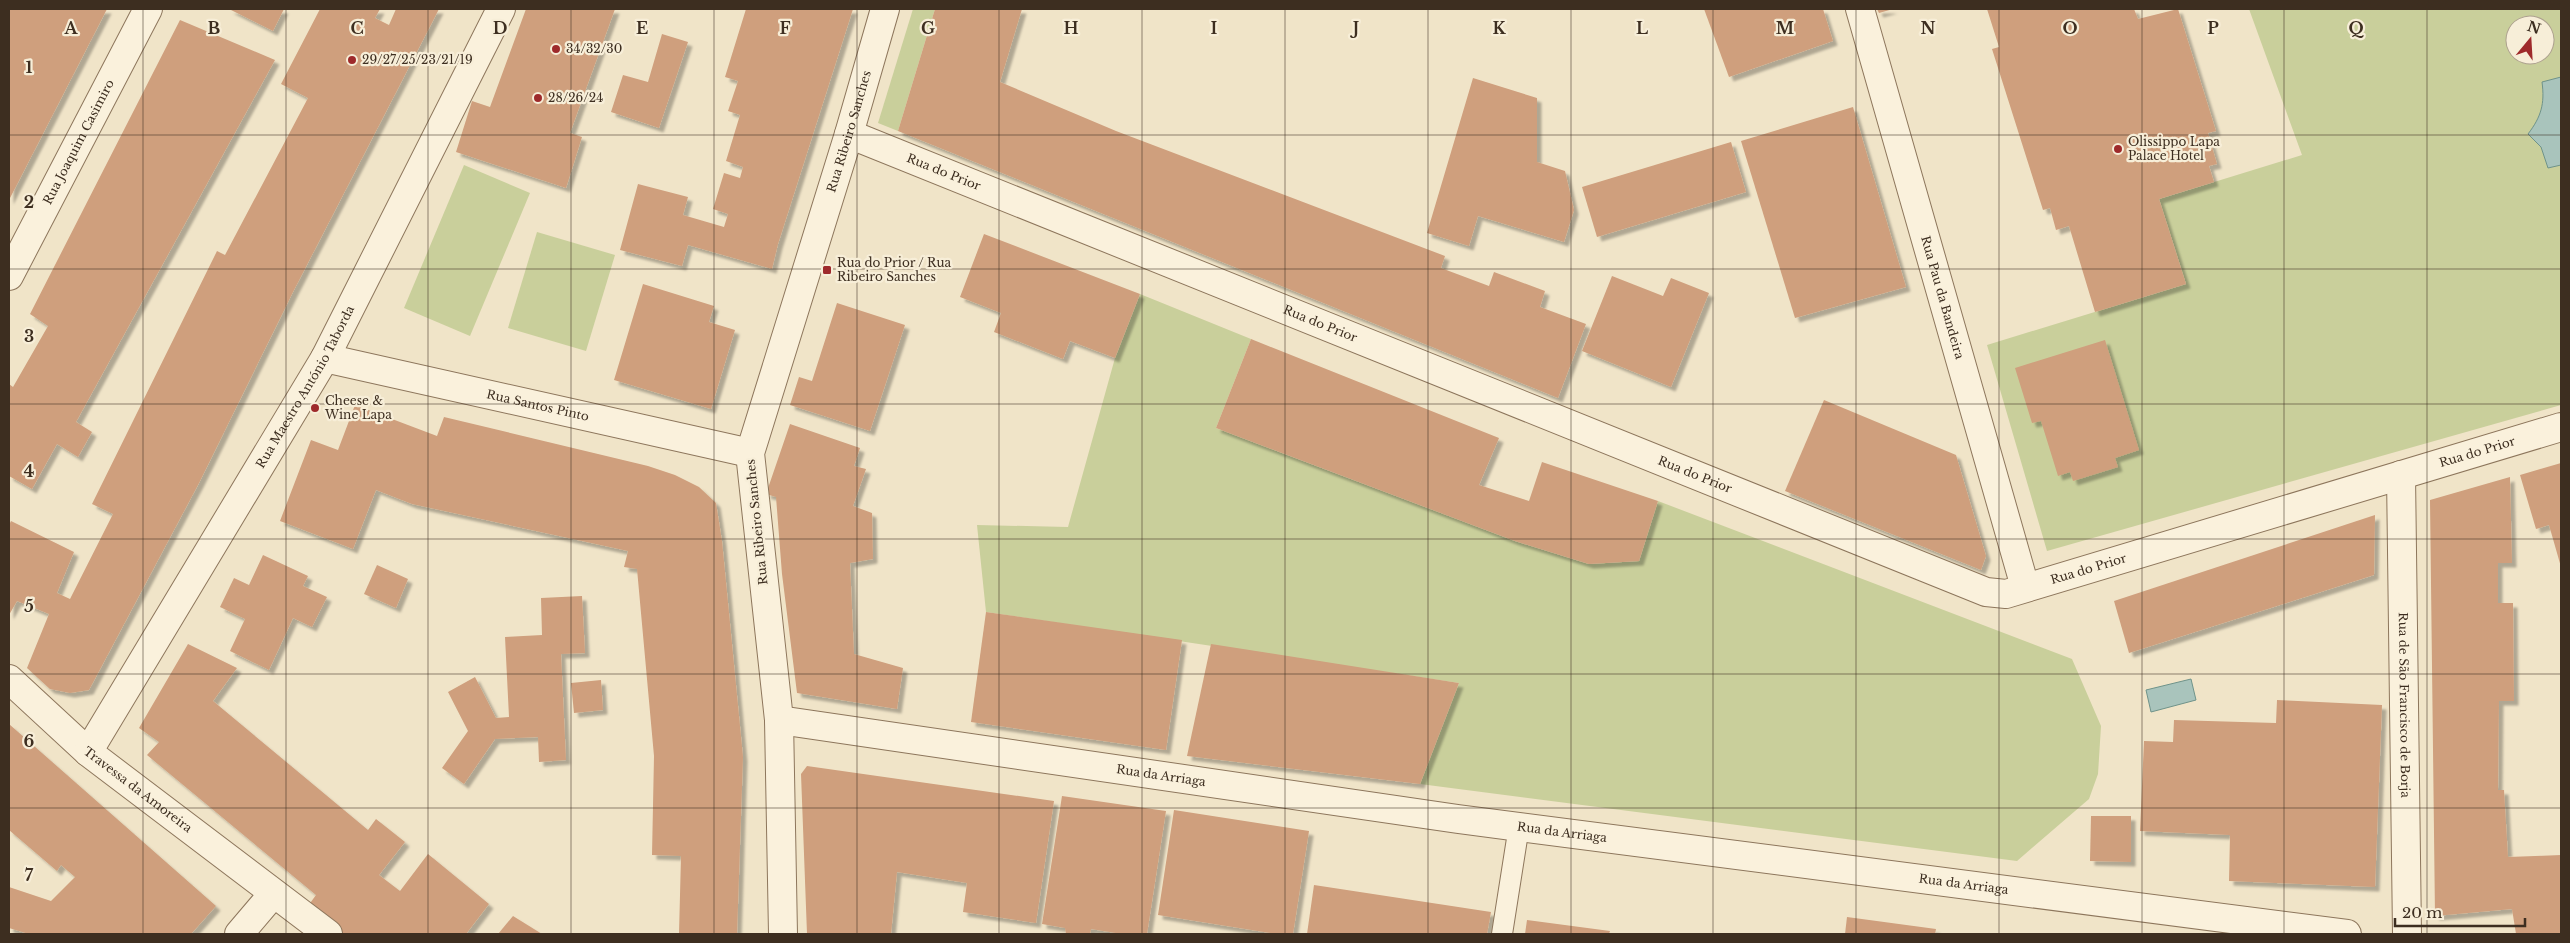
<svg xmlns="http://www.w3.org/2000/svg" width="2570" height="943" font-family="'Libre Baskerville',serif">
  <defs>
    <filter id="shadow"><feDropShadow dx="4.5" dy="4.5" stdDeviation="1" flood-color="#0004"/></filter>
  </defs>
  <rect width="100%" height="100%" fill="#f0e4c8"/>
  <g fill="#c9cf9b" fill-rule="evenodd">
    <polygon points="913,9 935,9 898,131 878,123"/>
    <path d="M2249,9H2561V405L2047,551L1987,345L2186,284L2159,199L2302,155ZM2515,25H2545V55H2515Z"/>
    <polygon points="464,165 530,193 470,336 404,308"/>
    <polygon points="537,232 615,255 586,351 508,328"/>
    <polygon points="1140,294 1251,339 1216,428 1515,541 1589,564 1639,561 1658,501 2072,659 2101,726 2098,774 2089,799 2017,861 1420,784 1459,683 986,612 977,525 1068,527 1115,358"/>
  </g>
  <g fill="#a9c4bc" stroke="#6f938a">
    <path d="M2561,77V165L2548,168L2541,147L2528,134C2541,117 2545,104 2542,82Z"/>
    <polygon points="2191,679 2196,700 2151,712 2146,690"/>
  </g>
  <g fill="#cf9f7d" filter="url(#shadow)">
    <polygon points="9,9 107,9 9,200"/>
    <polygon points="229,9 284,9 273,31"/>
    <polygon points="320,9 380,9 375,18 389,25 396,9 439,9 294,290 199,483 89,690 70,693 50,689 27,668 49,614 17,601 9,615 9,525 11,521 74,552 57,593 70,599 113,514 92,504 217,251 225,255 308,98 281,84"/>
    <polygon points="526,9 615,9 570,133 582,137 566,188 456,152 472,101 490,107"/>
    <polygon points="746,9 853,9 778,244 772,269 688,245 682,266 620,250 638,184 688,197 683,215 724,227 728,214 713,209 724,173 740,178 743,167 726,161 740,115 728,111 738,81 725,77"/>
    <polygon points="935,9 1022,9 1000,82 1116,131 1445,256 1441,268 1489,286 1494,272 1545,291 1540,307 1586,324 1558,398 898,131"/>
    <polygon points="1704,9 1823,9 1833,41 1729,77"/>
    <polygon points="1877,9 1893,9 1879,13"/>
    <polygon points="1987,9 2134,9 2138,19 2178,9 2216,131 2208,133 2217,164 2209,166 2214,182 2159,199 2186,284 2095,312 2069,226 2056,230 2050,208 2043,210 1992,49 1999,47"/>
    <polygon points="180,20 275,60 76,422 92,432 78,457 57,444 32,489 9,476 9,384 13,387 48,326 30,314"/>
    <polygon points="662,34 688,42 659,128 611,112 623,75 648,82"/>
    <polygon points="1473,78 1537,98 1537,162 1565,171 1574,210 1564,242 1478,216 1469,246 1427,233"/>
    <polygon points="1853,107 1906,287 1795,318 1741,141"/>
    <polygon points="1731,142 1746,192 1597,237 1582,187"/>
    <polygon points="984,234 1140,294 1115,358 1070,341 1063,359 994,332 1001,313 960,297"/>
    <polygon points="1612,276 1663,296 1671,278 1709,293 1671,387 1582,351"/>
    <polygon points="643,284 714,306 709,322 735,330 711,409 614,380"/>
    <polygon points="837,303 905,325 870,431 790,405 799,377 812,381"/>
    <polygon points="1251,339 1499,438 1479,485 1529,501 1542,462 1658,501 1639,561 1589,564 1515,541 1216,428"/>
    <polygon points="2105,340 2139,450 2115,458 2118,467 2073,481 2070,472 2058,476 2041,421 2032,423 2015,368"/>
    <polygon points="1824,400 1956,455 1986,556 1981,570 1785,491"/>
    <polygon points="355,405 437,436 444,417 648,466 675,475 699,487 716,503 722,541 743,757 737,934 679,934 681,856 652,855 654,756 637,569 624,567 628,551 412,504 376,490 353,549 280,521 311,440 338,450"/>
    <polygon points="790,424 860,448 854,466 866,469 853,506 872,513 873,559 850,563 854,654 903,668 897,709 797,693 782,574 776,497 766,494"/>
    <polygon points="2561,463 2561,567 2549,525 2536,529 2520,475"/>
    <polygon points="2510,477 2512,563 2498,563 2498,603 2513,603 2514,701 2499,701 2498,790 2504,790 2508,857 2561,855 2561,934 2516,934 2512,909 2435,916 2430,500"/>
    <polygon points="2375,515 2374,575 2129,653 2114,601"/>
    <polygon points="263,555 308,576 303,586 327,597 312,627 293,618 269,670 230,651 245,619 220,607 234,578 249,585"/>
    <polygon points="377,565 408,579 396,608 364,594"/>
    <polygon points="582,596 585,653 561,654 566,760 539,762 538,737 495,739 464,784 442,768 468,731 448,692 475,677 496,718 509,717 505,637 542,635 541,598"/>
    <polygon points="986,612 1182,640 1166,750 971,722"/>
    <polygon points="188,644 237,668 213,701 368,830 376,819 405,842 379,875 400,891 428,854 489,904 466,934 344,934 308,906 316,895 147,755 159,742 139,728"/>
    <polygon points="1211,644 1459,683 1420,784 1187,756"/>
    <polygon points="601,680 603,710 574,713 571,683"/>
    <polygon points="2277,700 2382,705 2375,887 2229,881 2230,835 2140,831 2144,741 2173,742 2174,720 2276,723"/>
    <polygon points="9,724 216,906 191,934 29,934 9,928 9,887 51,901 75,877 61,865 57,871 9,830"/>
    <polygon points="807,766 1054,801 1036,923 963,912 967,883 897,872 891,934 807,934 801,774"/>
    <polygon points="1062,796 1166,811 1147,934 1122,934 1091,929 1090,934 1066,934 1065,928 1042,924"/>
    <polygon points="1174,810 1309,831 1293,934 1276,934 1158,915"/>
    <polygon points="2091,816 2131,816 2131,862 2090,861"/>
    <polygon points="1314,885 1491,912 1487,934 1307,934"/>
    <polygon points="513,916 542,934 498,934"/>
    <polygon points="1847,917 1936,929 1935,934 1845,934"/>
    <polygon points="1527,920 1610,931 1609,934 1525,934"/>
  </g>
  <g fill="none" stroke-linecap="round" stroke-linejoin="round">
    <g stroke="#8d765c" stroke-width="22">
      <polyline id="lane" points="1502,934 1519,826"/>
    </g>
    <g stroke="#8d765c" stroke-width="30">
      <g id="street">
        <path id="s1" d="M1860,9L2025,587"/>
        <path id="s2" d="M849,134L1986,592L2006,594L2561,427"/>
        <path id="s3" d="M9,276L148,9"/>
        <path id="s4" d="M325,358L750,453"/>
        <path id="s5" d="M2401,475L2407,934"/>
        <path id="s6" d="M9,679L88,752L328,934"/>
        <path id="s7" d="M779,720L1458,819L2347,934"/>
        <path id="s8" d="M88,752L325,358L501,9"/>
        <polyline points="239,934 273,894"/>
        <path id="s9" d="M783,934L779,720L750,453L849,134L885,9"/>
      </g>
    </g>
    <use href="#lane" stroke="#faf1dc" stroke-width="20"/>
    <use href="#street" stroke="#faf1dc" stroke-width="28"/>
  </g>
  <path fill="none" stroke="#3d2e20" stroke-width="1" stroke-opacity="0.55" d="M143,9V934M286,9V934M428,9V934M571,9V934M714,9V934M857,9V934M999,9V934M1142,9V934M1285,9V934M1428,9V934M1571,9V934M1713,9V934M1856,9V934M1999,9V934M2142,9V934M2284,9V934M2427,9V934M9,135H2561M9,269H2561M9,404H2561M9,539H2561M9,674H2561M9,808H2561"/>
  <g fill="#9e2a2b" stroke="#f7eed8" stroke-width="2">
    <circle cx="556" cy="49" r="5"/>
    <circle cx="352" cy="60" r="5"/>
    <circle cx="538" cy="98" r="5"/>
    <circle cx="2118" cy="149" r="5"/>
    <rect x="822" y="265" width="10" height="10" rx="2.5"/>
    <circle cx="315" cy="408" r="5"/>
  </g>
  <g text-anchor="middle" stroke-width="4.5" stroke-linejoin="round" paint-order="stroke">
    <g font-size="12" fill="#3d2e20" stroke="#f7eed8" text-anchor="start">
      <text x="566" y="53">34/32/30</text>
      <text x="362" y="64">29/27/25/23/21/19</text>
      <text x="548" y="102">28/26/24</text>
      <text x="2128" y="146">Olissippo Lapa<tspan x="2128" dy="14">Palace Hotel</tspan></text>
      <text x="837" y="267">Rua do Prior / Rua<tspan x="837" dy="14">Ribeiro Sanches</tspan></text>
      <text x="325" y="405">Cheese &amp;<tspan x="325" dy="14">Wine Lapa</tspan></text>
    </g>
    <g font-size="12" fill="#3d2e20" stroke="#f7eed8">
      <text dy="4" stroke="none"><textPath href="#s9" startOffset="819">Rua Ribeiro Sanches</textPath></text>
      <text dy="4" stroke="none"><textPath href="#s3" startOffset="151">Rua Joaquim Casimiro</textPath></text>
      <text dy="4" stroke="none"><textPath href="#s2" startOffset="102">Rua do Prior</textPath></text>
      <text dy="4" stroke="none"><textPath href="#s1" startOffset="300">Rua Pau da Bandeira</textPath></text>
      <text dy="4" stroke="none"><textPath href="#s2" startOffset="508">Rua do Prior</textPath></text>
      <text dy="4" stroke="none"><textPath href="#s8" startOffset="425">Rua Maestro António Taborda</textPath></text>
      <text dy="4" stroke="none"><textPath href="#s4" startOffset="218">Rua Santos Pinto</textPath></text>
      <text dy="4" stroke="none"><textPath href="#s2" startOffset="1738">Rua do Prior</textPath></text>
      <text dy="4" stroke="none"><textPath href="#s2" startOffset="912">Rua do Prior</textPath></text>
      <text transform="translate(757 522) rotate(-96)" y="4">Rua Ribeiro Sanches</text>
      <text dy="4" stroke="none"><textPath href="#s2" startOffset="1332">Rua do Prior</textPath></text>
      <text dy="4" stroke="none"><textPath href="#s5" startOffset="230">Rua de São Francisco de Borja</textPath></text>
      <text dy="4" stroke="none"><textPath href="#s7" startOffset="386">Rua da Arriaga</textPath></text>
      <text dy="4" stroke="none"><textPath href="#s6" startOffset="170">Travessa da Amoreira</textPath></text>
      <text dy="4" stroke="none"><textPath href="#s7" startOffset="791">Rua da Arriaga</textPath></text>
      <text dy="4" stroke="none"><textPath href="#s7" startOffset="1196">Rua da Arriaga</textPath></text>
    </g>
  </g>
  <g font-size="16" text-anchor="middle" font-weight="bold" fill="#3d2e20" stroke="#f7eed8" stroke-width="4.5" stroke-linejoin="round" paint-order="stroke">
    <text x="71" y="34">A</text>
    <text x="214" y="34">B</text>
    <text x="357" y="34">C</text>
    <text x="500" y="34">D</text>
    <text x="642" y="34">E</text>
    <text x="785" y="34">F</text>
    <text x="928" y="34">G</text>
    <text x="1071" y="34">H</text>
    <text x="1214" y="34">I</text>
    <text x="1356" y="34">J</text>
    <text x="1499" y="34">K</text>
    <text x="1642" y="34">L</text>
    <text x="1785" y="34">M</text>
    <text x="1928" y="34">N</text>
    <text x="2070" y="34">O</text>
    <text x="2213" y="34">P</text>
    <text x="2356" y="34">Q</text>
    <text x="29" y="73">1</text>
    <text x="29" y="208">2</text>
    <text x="29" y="342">3</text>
    <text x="29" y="477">4</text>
    <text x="29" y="612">5</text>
    <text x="29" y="747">6</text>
    <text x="29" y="881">7</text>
  </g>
  <rect width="2570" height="943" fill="none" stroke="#3d2e20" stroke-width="20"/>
  <g transform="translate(2530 40) rotate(18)"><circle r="24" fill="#f7eed8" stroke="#ada18e"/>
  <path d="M0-4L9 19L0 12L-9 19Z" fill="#9e2a2b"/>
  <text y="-8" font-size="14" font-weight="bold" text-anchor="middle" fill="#3d2e20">N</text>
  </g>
  <path d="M2395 918v8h130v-8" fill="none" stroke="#3d2e20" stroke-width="2.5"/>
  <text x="2402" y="918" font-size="15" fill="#3d2e20" stroke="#f7eed8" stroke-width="4" paint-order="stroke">20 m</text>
</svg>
